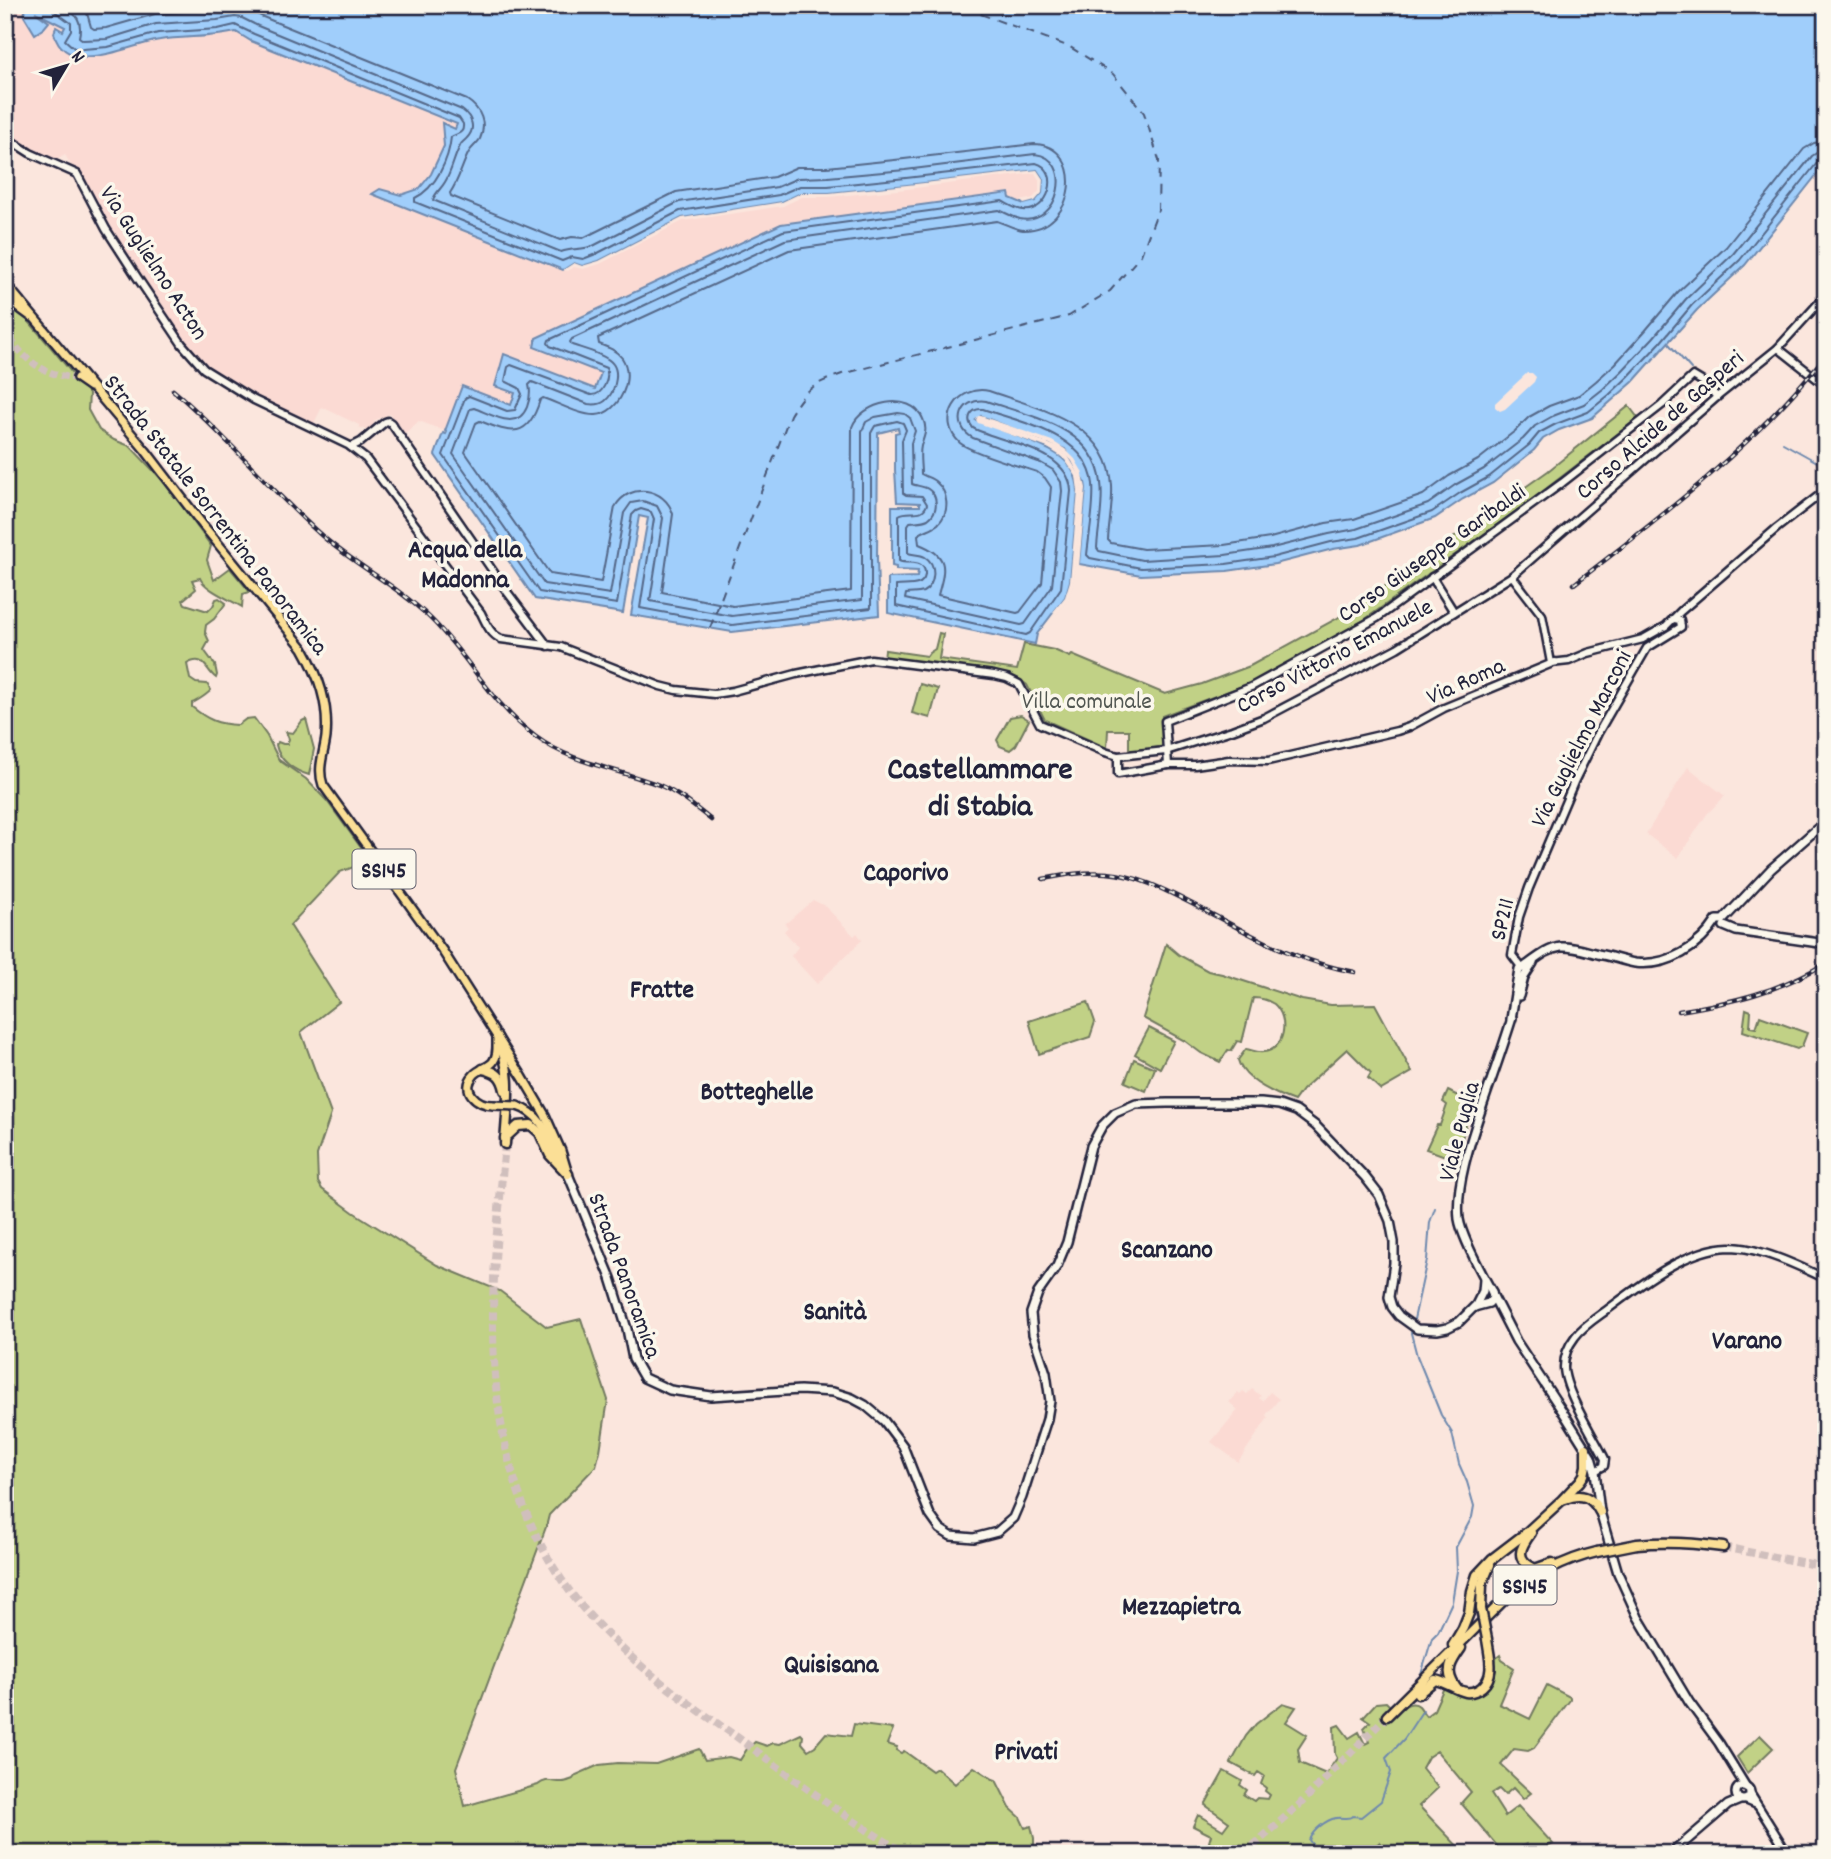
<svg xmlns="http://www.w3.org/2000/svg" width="1831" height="1859" font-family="Dekko,sans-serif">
  <rect width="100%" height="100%" fill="#fbe6dd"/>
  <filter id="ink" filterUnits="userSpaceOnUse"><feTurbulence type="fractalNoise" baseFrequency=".0143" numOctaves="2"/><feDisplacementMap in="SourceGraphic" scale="14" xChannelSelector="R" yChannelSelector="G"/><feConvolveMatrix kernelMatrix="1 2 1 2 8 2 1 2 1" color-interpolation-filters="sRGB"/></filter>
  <g filter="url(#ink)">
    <g fill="#fbdad3">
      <polygon points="19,5 37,5 65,27 82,56 110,54 158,40 219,36 236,32 251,41 457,125 455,129 442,124 444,146 431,174 419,189 401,195 381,189 373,193 682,218 801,193 1037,170 1043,179 1042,193 1024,204 1010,197 1009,193 781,224 536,338 534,347 601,373 595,389 504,355 515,394 511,405 462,386 445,431 419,421 404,434 390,414 375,420 370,432 359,427 359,425 322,407 313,425 268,404 212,372 191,349 142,280 80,174 73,168 65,155 55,161 13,140 5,132 5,13"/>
      <polygon points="1688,767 1725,796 1707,814 1678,858 1646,834"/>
      <polygon points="813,900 825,906 854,936 857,933 862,940 817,984 791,956 798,947 784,931 788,927 785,924"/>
      <polygon points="1252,1389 1261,1396 1259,1398 1263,1401 1270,1392 1279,1399 1266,1415 1268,1418 1238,1462 1211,1442 1238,1410 1229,1402 1238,1392 1240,1394 1243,1391 1247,1394"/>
    </g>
    <g fill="#c1d186" stroke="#727a60" stroke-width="2">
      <path d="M5,302L20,311L55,352L89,394L88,410L99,430L114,440L130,446L167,485L211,546L207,560L214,580L230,568L250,592L243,594L242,607C231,600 204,589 200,578L192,580L196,589L183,600L185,604L208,611L213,606L216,599L219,598L226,603L214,619L206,625L205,632L209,641L204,650L215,665L217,675L216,678C205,670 205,654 187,664L190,679L196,683L207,684L211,690C209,693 196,702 192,703V707C208,720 217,724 238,725L246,719L254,718L267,736L279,760L306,779L327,801L383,878L377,884L366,866L361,869L359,865L340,872L290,925L339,1002L301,1032L331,1114L317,1155L318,1182L322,1189L353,1212L437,1265L500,1291L547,1327L581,1319L608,1400L600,1451L596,1466L549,1515L546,1527L456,1768L465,1806L538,1785C547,1777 553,1783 563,1782C566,1782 570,1780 573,1779L576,1775L599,1765L618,1763L656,1764L699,1749L705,1760L729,1757L740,1760L747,1749L755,1742L767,1746L773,1743L780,1744L801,1734L803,1736L802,1743L808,1750L815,1746L826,1733L851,1736L854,1724L893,1729L887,1744L897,1747L896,1750L901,1753L904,1751L932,1771L937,1768L955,1784L974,1767L993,1779L996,1780L1010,1808L1020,1817L1025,1828L1031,1826L1034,1838V1854H5Z"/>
      <polygon points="1629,406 1638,418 1530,501 1364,620 1253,682 1162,716 1164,746 1129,753 1129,730 1108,730 1107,748 1045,720 1027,685 1020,680 1010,676 884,659 885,650 927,656 929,653 935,649 939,633 943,634 939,659 1017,670 1024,644 1054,650 1070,657 1072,655 1165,694 1202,684 1250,666 1336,619 1364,601 1548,471"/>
      <polygon points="920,684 938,689 930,718 912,713"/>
      <polygon points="1021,715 1029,720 1016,745 1010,750 1000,746 997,740 1010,717"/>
      <path d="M306,719L314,749L309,775C295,771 279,761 276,745L278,742L283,744H287L289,739L286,732L293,733L302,721Z"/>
      <path d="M1166,944L1179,955L1208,971L1222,974L1302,1000L1331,1005L1375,1004L1412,1072L1381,1090L1368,1078L1371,1073L1347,1049L1302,1090L1294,1101C1275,1094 1243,1080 1238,1060L1246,1049C1252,1050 1257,1053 1263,1052C1285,1051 1290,1018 1274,1004C1268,1000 1260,998 1253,998L1242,1042L1237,1041L1231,1051L1228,1050L1220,1062L1201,1053L1185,1041L1143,1018Z"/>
      <polygon points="1088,1002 1095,1022 1090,1037 1039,1054 1029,1021"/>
      <polygon points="1746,1009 1751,1011 1750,1027 1756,1028 1760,1016 1807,1033 1802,1046 1797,1049 1743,1031"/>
      <polygon points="1149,1028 1174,1041 1160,1068 1135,1054"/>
      <polygon points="1134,1059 1155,1068 1146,1091 1125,1082"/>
      <polygon points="1448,1091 1472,1103 1456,1160 1426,1149 1437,1125 1440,1125 1447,1105 1443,1102"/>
      <path d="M1500,1655L1502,1660L1514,1668L1499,1704L1530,1719L1547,1685L1570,1697V1700L1534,1748L1528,1751L1514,1749L1501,1765L1531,1793L1523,1799L1513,1788L1505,1795L1499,1789L1491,1794L1505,1816L1518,1806L1553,1844L1535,1854H1532L1526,1844L1512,1852L1509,1849L1503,1853L1461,1803L1471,1792L1437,1751L1428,1757L1422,1768L1438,1788L1419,1806L1465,1854H1435L1430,1849L1424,1854H1391L1380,1842L1366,1854H1221L1225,1848L1220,1845L1219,1848L1209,1842L1211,1835L1193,1826L1198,1815L1223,1830L1229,1822L1205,1805L1224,1771L1242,1781L1240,1785L1247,1790L1244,1795L1254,1801L1257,1798L1268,1799L1270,1795L1265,1791L1266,1788L1261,1784L1264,1776L1258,1772L1255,1776L1231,1763L1246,1736L1256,1724L1283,1703L1296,1707L1286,1722L1307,1735L1298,1749L1300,1763L1326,1774L1337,1758L1335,1754L1334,1727L1339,1725L1349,1738L1359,1732L1365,1744L1369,1742L1364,1728L1370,1722L1363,1717L1376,1703L1386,1702L1391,1707L1383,1715L1387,1719C1395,1715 1409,1697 1419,1706C1422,1709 1423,1713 1426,1716L1434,1710L1445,1685L1473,1695L1481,1693L1492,1681L1496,1670L1495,1659Z"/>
      <polygon points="1760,1735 1773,1748 1747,1773 1737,1757"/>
    </g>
    <path fill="#a0cefb" stroke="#6e89ae" stroke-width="2" d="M26,5H1826V163L1745,265L1697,310L1633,382L1592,418L1559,430L1543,439L1534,450L1493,483L1463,499L1435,518L1360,545L1333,549L1275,564L1227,571L1141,575L1079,564L1086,488L1085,482L1065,449L981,416L976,420C991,426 1007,432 1022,438C1049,449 1076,457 1078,491L1070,581L1067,591L1065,597L1037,634L1035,644L888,613V578L917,577L918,571L896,570V567L892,566V506H920V503L897,502L895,470V433L899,432L898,428L878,433L877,559L879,615L732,632L631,615L648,518L639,516L623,613L535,599L435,455L443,433L446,434L447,432L445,431L462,386L511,405L515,393L495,386L504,354L595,389L601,373L534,347L536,338L781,224L1009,193L1010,198L1024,204L1035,201L1042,193L1043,179L1037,170L907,185L829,193H801L782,202L682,218L599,261L582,266L574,263L563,270L372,194L380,189L401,195L419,189L431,174L444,146L442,123L455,129L457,124L251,41L236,32C211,38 185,36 160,40C130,44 67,79 54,33L56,27L63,31L65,27L35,12L49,22L44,28L35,34L24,16Z"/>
    <g fill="#fbe6dd">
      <polygon points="1037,170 1043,179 1042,193 1035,201 1024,204 1021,201 1033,198 1039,191 1039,180 1035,173 907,189 829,197 802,197 783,206 683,221 600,264 583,269 574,267 568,271 563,270 574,263 582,266 599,261 682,218 782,202 801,193 829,193 907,185"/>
      <polygon points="1527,373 1532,373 1536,377 1534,382 1505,409 1500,411 1495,407 1495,403"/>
      <polygon points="978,416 981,416 1052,441 1065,449 1075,459 1082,471 1086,488 1079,567 1076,563 1083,488 1082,483 1078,473 1072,461 1063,451 1050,444 980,419 1049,445 1067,457 1079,475 1081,491 1073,581 1068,599 1056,614 1053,612 1065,597 1070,581 1078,491 1076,476 1065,460 1059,455 1048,448 978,423 976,420"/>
    </g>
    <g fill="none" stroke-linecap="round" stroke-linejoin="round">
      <g stroke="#546788" stroke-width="2">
        <path d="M46,5L71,23V30L65,40L74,48L83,49L108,47L158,33L218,29L235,25L254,34L459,118L463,124C464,134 458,133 451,137C449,159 436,188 415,198V202L562,261L572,257L583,259L596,254L680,211L779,195L800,186H828L906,178L1036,163C1062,170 1049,213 1023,210C1017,210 1008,204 1002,201L783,231L549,340L548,343L550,346L606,368C610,378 603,396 591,395L511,365L508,367L505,381L519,388L522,394L515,410L507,411L469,396L465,398L443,455L539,592L617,604L632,515L636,511L641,509L651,512L654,519L640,608L732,625L871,608V433L875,426L897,421L903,423L906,430L902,440L903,493L906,495L922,496L927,504C923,518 909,509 899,515V561C906,564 915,561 921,565C925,568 925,571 925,575C923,589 905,584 896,586V606L1026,635L1030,633L1061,588L1071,491C1069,449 1004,444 973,428C965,419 971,408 983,409C1022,423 1087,434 1093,484C1095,504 1089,534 1087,555L1090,558L1141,568L1226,564L1274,557L1331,542L1358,538L1432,512L1460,493L1489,477L1529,445L1539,433L1556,424L1588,412L1609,395L1628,377L1660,343L1692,305L1740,260L1817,163L1826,160"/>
        <path d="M62,5C76,15 83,19 79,37L83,40L107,39L156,24L217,20L235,17L242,18L258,26L462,110C472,117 476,129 467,138C464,142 461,142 460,146C454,157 452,171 445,182C441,189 435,193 433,200L561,252C572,248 582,250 593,246L679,202L777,187L798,178L828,177L905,170L1035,154C1075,158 1060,227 1020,219C1013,217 1006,213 999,210L785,240L572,339L570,342L572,345C583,349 607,355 613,364C620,374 614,394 605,401C600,405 595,405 588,404L532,382L529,385C531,393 530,399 527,407C517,432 491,414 474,408L470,409L453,454L544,584L610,594L624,513L631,503L643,501L657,506L663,518L650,601L732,616L862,600V431L866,422L875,417L898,413L905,414L910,418L915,431L911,443L912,484C916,486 923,486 928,489C939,496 938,512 928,519C922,522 916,521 910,522L908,525V553C913,555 920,554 925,557C937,564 936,585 923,592C918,594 911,593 906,594L905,599L1021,625L1025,624L1052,586L1062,491L1061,482L1053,470L1041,463L973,438C951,426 960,397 986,401C1029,416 1095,427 1101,483C1104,504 1098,527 1097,548L1099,551L1142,560L1225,555L1272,548L1329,534L1356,529L1428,504L1455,485L1484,469L1523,439L1535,426L1553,416L1584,404L1603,389L1622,371L1653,338L1686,299L1733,254L1812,156L1818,152L1826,151"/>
        <path d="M80,5L87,13L91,27L94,29L106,28L155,14L215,10L234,6L245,8L263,17L467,100C481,109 487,124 480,139C477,144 472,147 469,152C462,165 459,180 450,193L451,196L560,240L572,237L583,238L676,192L774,177L797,167H827L904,159L1034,144C1086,145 1078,231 1023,230C1014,229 1006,224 997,221L789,250L598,338L599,344C607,347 616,350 622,358C635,377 620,413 596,415C581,416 558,403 543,398L540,400C528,439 512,434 480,421L476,423L465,452L550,574L601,582L615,507C629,482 665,487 673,514L662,592L733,606L851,591L852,427C861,402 911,390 923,419C928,430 924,436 921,446C919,454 921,465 921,474C926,477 932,478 936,482C949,493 950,512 938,524C932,529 924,530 918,535L919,544C950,556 945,569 938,595L1017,613L1020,612L1042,583L1051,487L1045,478L1037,472C1019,466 972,453 960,443C935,420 958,384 989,391C1037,408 1109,422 1112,486C1113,503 1109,522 1108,540L1111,543L1143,549L1224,545L1270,538L1326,523L1354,519L1423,495L1449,476L1478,460L1515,431L1529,417L1549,406L1579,395L1596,381L1615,364L1645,331L1678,292L1726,247L1804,149L1814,143L1826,141"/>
      </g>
      <g stroke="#6e89ae" stroke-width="2">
        <polyline points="1669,344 1691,369"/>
        <polyline points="1783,443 1826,467"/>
        <polyline points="1413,1324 1427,1260 1430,1222 1435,1208"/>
        <polyline points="1412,1330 1411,1333 1417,1356 1441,1415 1452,1433 1459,1464 1467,1482 1474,1506 1472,1517 1456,1547 1457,1571 1452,1602 1438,1632 1432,1638 1421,1675"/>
        <path d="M1318,1854L1309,1840C1313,1830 1326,1820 1336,1818C1344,1817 1347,1820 1353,1816L1361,1817L1381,1801L1391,1772L1386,1758L1404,1739L1423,1710"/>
      </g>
      <path stroke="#485675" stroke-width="2" stroke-dasharray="9 7" stroke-linecap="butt" d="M710,628L790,415C806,389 813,384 842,374L1069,316L1110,291L1141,255L1158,210L1159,160L1144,113L1113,74L1070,47L956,5"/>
      <path stroke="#d0bfbd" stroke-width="7" stroke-dasharray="7 3.5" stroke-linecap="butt" d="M5,330C23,360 42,375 77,378"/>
      <g stroke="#d0bfbd" stroke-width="8" stroke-dasharray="8 4" stroke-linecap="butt">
        <path d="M505,1144C500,1201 493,1260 493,1318C492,1432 519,1544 601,1628C642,1671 689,1704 737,1737C792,1777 847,1820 907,1854"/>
        <polyline points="1723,1547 1826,1567"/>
        <polyline points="1244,1854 1298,1806 1387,1716"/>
      </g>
      <g stroke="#22223b" stroke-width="11">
        <g id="tertiary">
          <path d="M5,137L30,153L77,174L106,229L137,277L182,344L204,369L254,400L348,445L366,459L481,613C486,623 490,634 501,639L561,647L660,686L676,690L714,694L733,691L796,674L871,659L994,675L1007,678L1019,684L1040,724L1105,752L1118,756L1166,751L1232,730L1264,718L1397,648L1512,576L1717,397L1778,348L1826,295"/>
          <polyline points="1778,348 1826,386"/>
          <polyline points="351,447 361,442 385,422 388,421 391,423 508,593 548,646"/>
          <polyline points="1512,576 1542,615 1551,663 1569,661 1588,653 1643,639 1666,626 1681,611 1777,528 1826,490"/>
          <polyline points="1432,577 1454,612"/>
          <polyline points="1118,756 1118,774 1168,765 1165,721 1251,687 1377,618 1562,483 1662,405 1693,376 1703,382 1717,397"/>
          <polyline points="1168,765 1195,765 1229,760 1268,761 1397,731 1409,727 1444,708 1555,662"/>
          <polyline points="1522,968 1512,955 1519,917 1529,888 1574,782 1598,733 1647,648 1681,627 1680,620 1674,619"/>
          <path d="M1595,1471L1604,1466L1605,1459C1594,1437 1564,1390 1564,1367C1564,1356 1568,1346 1575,1337C1583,1326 1596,1318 1607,1310C1640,1285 1687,1248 1730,1247C1759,1247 1799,1266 1826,1279"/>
          <polyline points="1750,1793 1788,1854"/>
          <polyline points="1745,1800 1757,1805"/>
        </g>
      </g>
      <g stroke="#22223b" stroke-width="12">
        <g id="secondary">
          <polyline points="1724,926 1736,931 1826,944"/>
          <polyline points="1519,996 1524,977 1533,963"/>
          <path d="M1511,1019L1519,969L1523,968C1535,960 1546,949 1561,947C1573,946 1586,951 1598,954C1610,956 1623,961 1635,963C1668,967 1700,947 1717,920H1723L1771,869L1826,821"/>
          <polyline points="568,1174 611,1278 627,1329 633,1359 644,1378 670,1390 711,1396 800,1390 833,1392 852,1398 865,1405 884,1421 903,1446 930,1515 940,1529 951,1536 974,1538 997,1532 1013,1518 1022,1497 1047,1419 1050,1401 1046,1373 1033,1334 1031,1313 1038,1293 1057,1266 1067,1242 1091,1146 1102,1126 1115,1113 1136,1104 1167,1103 1261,1103 1279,1105 1296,1111 1316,1126 1365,1177 1379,1195 1390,1221 1394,1242 1394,1263 1389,1297 1392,1307 1399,1316 1417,1329 1437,1330 1447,1328 1459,1322 1474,1307 1489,1303 1493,1298 1492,1292"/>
          <path d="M1492,1292C1482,1274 1462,1238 1459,1219C1455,1184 1472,1137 1483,1104C1493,1075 1503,1047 1512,1018"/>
          <polyline points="1493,1296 1516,1341 1563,1412 1591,1457 1595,1471 1600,1512 1618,1573 1638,1617 1689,1702 1719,1743 1746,1787"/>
          <polyline points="1475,1307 1483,1291 1484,1279"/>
          <circle cx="1743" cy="1793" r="7"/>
          <polyline points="1671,1854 1728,1805 1740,1800"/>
        </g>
      </g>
      <g stroke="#22223b" stroke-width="12">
        <g id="primary">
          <path d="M5,283L146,451L202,524L303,648C319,676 329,704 326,737C324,754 317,768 323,785L442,950L522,1076L545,1115L561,1151L568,1174"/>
          <polyline points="77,378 90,387"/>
          <path d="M493,1105C477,1105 460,1090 474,1075C479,1069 488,1068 493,1062C498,1055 497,1048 497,1040"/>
          <path d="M517,1106C543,1114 549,1138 560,1161"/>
        </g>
      </g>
      <g stroke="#22223b" stroke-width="13">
        <g id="trunk">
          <polyline points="5,297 31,316"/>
          <path d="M497,1037C514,1072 507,1107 505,1144"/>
          <path d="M483,1069C497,1072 502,1076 505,1090"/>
          <polyline points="505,1138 518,1126 531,1125 540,1133 550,1155 568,1174"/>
          <path d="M1565,1499C1582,1492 1592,1497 1600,1512"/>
          <path d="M1531,1533C1520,1548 1514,1559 1535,1569L1552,1563"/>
          <path d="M1637,1544C1667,1541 1694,1543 1723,1547"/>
          <polyline points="1481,1609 1482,1584 1490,1565"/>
          <polyline points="1453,1645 1463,1628 1469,1613 1472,1591 1477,1575 1492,1559 1526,1533 1562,1500 1580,1481 1584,1475 1586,1466 1586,1448"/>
          <path d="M1455,1686C1444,1671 1452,1661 1461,1648"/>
          <path d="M1418,1694L1435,1680C1447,1682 1455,1690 1466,1692C1473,1693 1477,1691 1482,1687C1496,1675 1489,1655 1487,1639"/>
          <path d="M1387,1716L1506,1598C1534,1577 1562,1560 1597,1552"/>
        </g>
      </g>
      <use href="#tertiary" stroke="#fbf7ec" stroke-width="6"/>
      <use href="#secondary" stroke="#fbf7ec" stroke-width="7"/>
      <use href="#primary" stroke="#fbdf96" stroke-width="7"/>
      <use href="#trunk" stroke="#fbdf96" stroke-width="8"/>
      <g stroke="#22223b" stroke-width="4.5">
        <g id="rail">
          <path d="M173,390C226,435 269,489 321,535C355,565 398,586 430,618C468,655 492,705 536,737C571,763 618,769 659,785C678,793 695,807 711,820"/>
          <path d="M1574,584C1664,515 1755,445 1826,355"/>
          <path d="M1043,879C1064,875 1086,871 1107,873C1142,876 1172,894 1202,909C1254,936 1297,962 1355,972"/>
          <path d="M1679,1011C1733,1002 1778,992 1826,963"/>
        </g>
      </g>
      <use href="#rail" stroke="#fbf7ec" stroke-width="2" stroke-dasharray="5" stroke-linecap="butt"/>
      <g stroke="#22223b" stroke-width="12" stroke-linecap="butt">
        <polyline id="primary-bridge" points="493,1105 517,1106"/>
      </g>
      <g stroke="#22223b" stroke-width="13" stroke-linecap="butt">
        <g id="trunk-bridge">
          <polyline points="1597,1552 1637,1544"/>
          <polyline points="1481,1609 1487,1639"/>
        </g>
      </g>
      <use href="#primary-bridge" stroke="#fbdf96" stroke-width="7"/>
      <use href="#trunk-bridge" stroke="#fbdf96" stroke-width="8"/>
    </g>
  </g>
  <g text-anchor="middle" stroke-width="7" stroke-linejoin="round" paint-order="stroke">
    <g fill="#fbf7ec" stroke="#636270" stroke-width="2">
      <rect x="352.5" y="849.5" width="63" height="39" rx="5"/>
      <rect x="1493.5" y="1565.5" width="63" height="39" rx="5"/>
    </g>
    <g font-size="23" font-weight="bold" fill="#22223b">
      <text x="384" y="877">SS145</text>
      <text x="1525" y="1593">SS145</text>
    </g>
    <g font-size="24" fill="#22223b" stroke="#fbf7ec">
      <text transform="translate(155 262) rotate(57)" y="8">Via Guglielmo Acton</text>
      <text transform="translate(1659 424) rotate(-41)" y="8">Corso Alcide de Gasperi</text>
      <text transform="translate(217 514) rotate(52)" y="8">Strada Statale Sorrentina Panoramica</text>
      <text transform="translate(1431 552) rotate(-35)" y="8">Corso Giuseppe Garibaldi</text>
      <text transform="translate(1334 655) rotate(-28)" y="8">Corso Vittorio Emanuele</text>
      <text transform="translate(1465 680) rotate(-24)" y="8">Via Roma</text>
      <text transform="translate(1580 738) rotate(-63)" y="8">Via Guglielmo Marconi</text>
      <text transform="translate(1501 919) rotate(-77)" y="8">SP211</text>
      <text transform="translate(1458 1131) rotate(-75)" y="8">Viale Puglia</text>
      <text transform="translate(626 1275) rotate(70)" y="8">Strada Panoramica</text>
    </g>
    <g font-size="24" fill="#525752" stroke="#fbf7ec">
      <text x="1087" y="708">Villa comunale</text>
    </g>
    <g font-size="26" font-weight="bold" fill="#22223b" stroke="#fbf7ec">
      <text x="465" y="557">Acqua della<tspan x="465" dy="30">Madonna</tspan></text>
      <text x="906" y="880">Caporivo</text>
      <text x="662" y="997">Fratte</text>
      <text x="757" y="1099">Botteghelle</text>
      <text x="1167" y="1257">Scanzano</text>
      <text x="835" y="1319">Sanità</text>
      <text x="1747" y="1348">Varano</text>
      <text x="1181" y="1614">Mezzapietra</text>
      <text x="831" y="1672">Quisisana</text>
      <text x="1026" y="1759">Privati</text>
    </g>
    <g font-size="32" font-weight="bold" fill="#22223b" stroke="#fbf7ec">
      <text x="980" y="778">Castellammare<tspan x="980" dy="37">di Stabia</tspan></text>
    </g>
  </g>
  <rect width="1831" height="1859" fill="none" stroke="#fbf7ec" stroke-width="28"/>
  <rect x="14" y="14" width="1803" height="1831" fill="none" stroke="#22223b" stroke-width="2.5" filter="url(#ink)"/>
  <g transform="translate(66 66) rotate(52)" stroke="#fbf7ec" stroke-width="5" paint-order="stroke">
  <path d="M0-5L12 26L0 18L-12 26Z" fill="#22223b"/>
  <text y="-10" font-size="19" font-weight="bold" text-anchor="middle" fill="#22223b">N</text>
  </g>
</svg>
